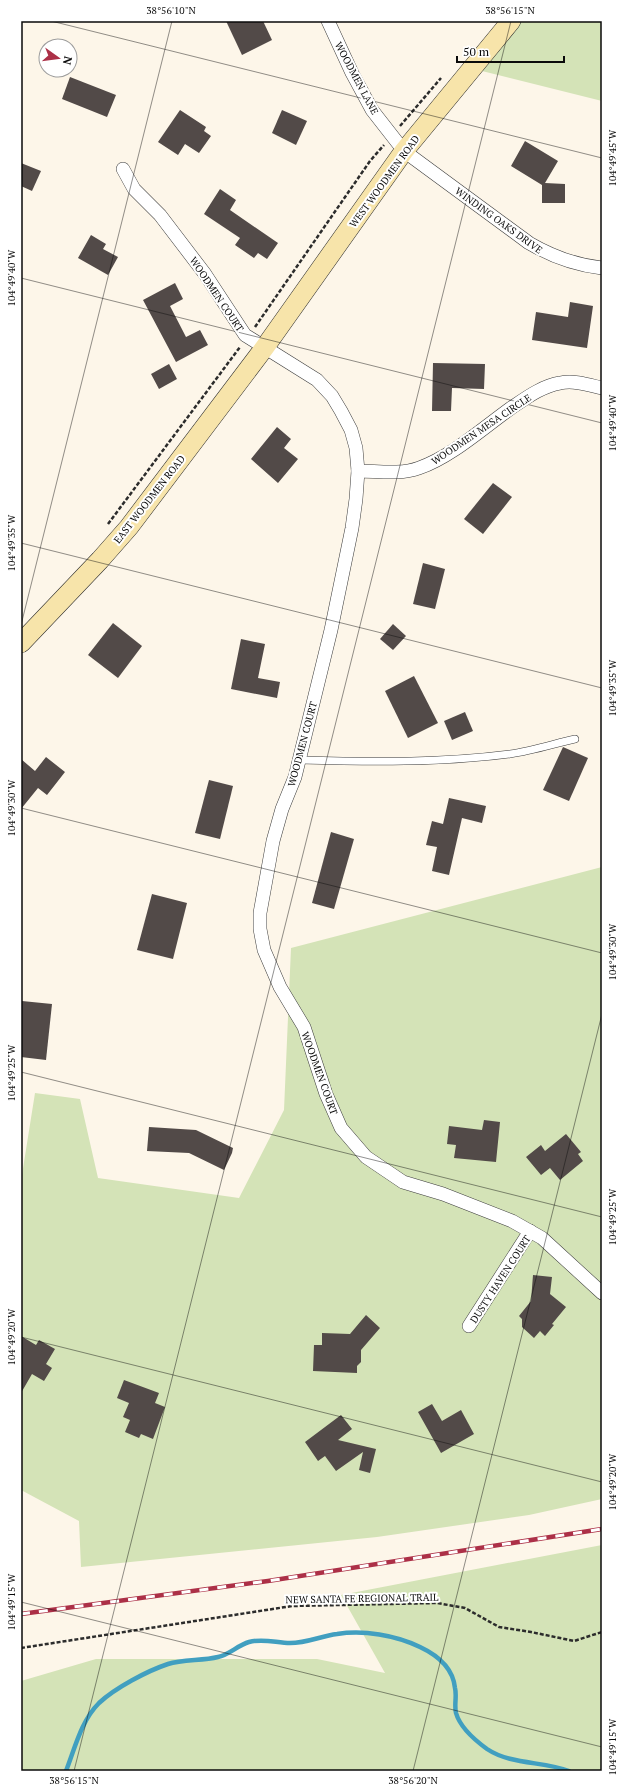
<svg xmlns="http://www.w3.org/2000/svg" width="623" height="1792" font-family="'PT Serif',serif">
  <rect width="100%" height="100%" fill="#fdf6e9"/>
  <g fill="#d4e3b7">
    <polygon points="519,21 602,21 602,101 478,70"/>
    <polygon points="602,867 602,1499 529,1515 377,1537 81,1567 79,1521 21,1490 21,1181 35,1093 80,1099 98,1178 239,1198 284,1110 291,948"/>
    <polygon points="602,1545 602,1771 21,1771 21,1681 96,1659 317,1659 385,1673 341,1595"/>
  </g>
  <g fill="none" stroke-linecap="round" stroke-linejoin="round">
    <path stroke="#419fc0" stroke-width="4.5" d="M66,1771C75,1748 81,1721 99,1703C115,1688 147,1671 168,1664C183,1659 202,1661 218,1657C229,1655 238,1645 249,1642C263,1638 277,1643 290,1643C307,1643 321,1636 337,1634C364,1630 395,1635 420,1647C437,1655 453,1668 455,1688C457,1696 454,1705 456,1713C460,1727 476,1741 487,1749C511,1765 543,1761 569,1771"/>
  </g>
  <g fill="#524a48">
    <polygon points="226,21 263,21 272,40 242,55"/>
    <polygon points="70,77 116,95 107,117 62,99"/>
    <polygon points="180,110 206,127 204,131 211,136 199,153 185,144 178,155 158,142"/>
    <polygon points="282,110 307,121 296,145 272,133"/>
    <polygon points="525,141 558,161 545,183 565,184 565,203 542,203 542,185 511,166"/>
    <polygon points="21,163 41,171 32,191 21,186"/>
    <polygon points="220,189 236,200 230,210 278,243 267,259 258,253 254,258 235,245 240,238 204,214"/>
    <polygon points="91,235 106,244 103,249 118,257 108,275 78,258"/>
    <polygon points="175,283 183,299 170,306 186,337 200,330 208,345 176,362 143,300"/>
    <polygon points="570,302 593,306 587,348 532,340 536,312 568,317"/>
    <polygon points="433,363 485,364 484,389 452,388 451,411 432,411"/>
    <polygon points="169,364 177,379 159,389 151,374"/>
    <polygon points="277,427 291,439 284,448 298,459 278,483 251,459"/>
    <polygon points="493,483 512,497 483,534 464,519"/>
    <polygon points="423,563 445,569 435,609 413,604"/>
    <polygon points="113,623 142,646 118,678 88,655"/>
    <polygon points="393,624 406,636 393,650 380,639"/>
    <polygon points="241,639 265,644 258,678 280,682 277,698 231,689"/>
    <polygon points="414,676 438,723 408,738 385,691"/>
    <polygon points="465,712 473,731 452,740 444,721"/>
    <polygon points="563,747 588,758 569,801 543,790"/>
    <polygon points="46,757 65,772 47,795 38,788 21,809 21,759 35,771"/>
    <polygon points="209,780 233,786 220,839 195,833"/>
    <polygon points="449,798 486,806 482,823 462,818 449,875 432,871 437,847 426,845 432,821 443,824"/>
    <polygon points="331,832 354,839 334,909 312,903"/>
    <polygon points="152,894 187,903 173,959 137,950"/>
    <polygon points="22,1001 52,1004 46,1060 21,1057"/>
    <polygon points="484,1120 500,1122 496,1162 454,1158 456,1145 447,1144 449,1126 482,1130"/>
    <polygon points="149,1127 196,1130 233,1148 232,1153 224,1170 189,1153 147,1151"/>
    <polygon points="566,1134 581,1152 578,1154 583,1161 560,1180 550,1168 541,1175 526,1157 541,1145 545,1151"/>
    <polygon points="533,1275 552,1277 550,1294 566,1307 552,1324 554,1325 545,1336 540,1331 534,1338 522,1327 522,1319 519,1316 531,1301"/>
    <polygon points="366,1315 380,1328 361,1350 361,1362 357,1366 357,1373 313,1371 314,1345 322,1345 322,1333 350,1334"/>
    <polygon points="21,1336 36,1345 39,1340 55,1349 46,1364 52,1368 44,1381 32,1374 21,1393"/>
    <polygon points="124,1380 159,1393 155,1403 165,1407 153,1439 141,1434 139,1438 125,1432 130,1420 123,1417 129,1403 117,1398"/>
    <polygon points="432,1404 442,1421 461,1410 474,1434 441,1453 418,1412"/>
    <polygon points="341,1415 352,1429 338,1440 376,1449 370,1473 359,1470 363,1452 336,1471 325,1456 318,1461 305,1442"/>
  </g>
  <g fill="none" stroke-linecap="round" stroke-linejoin="round">
    <g stroke="#3d3d3d" stroke-width="8">
      <path id="service" d="M300,760C369,762 440,763 510,754C532,751 553,744 575,739"/>
    </g>
    <g stroke="#3d3d3d" stroke-width="14">
      <g id="minor">
        <path d="M328,21L352,73L372,110L404,151L529,243C553,257 575,265 602,268"/>
        <polyline points="123,169 134,189 160,215 205,274 245,335 317,380 332,396 341,411 351,430 356,448 358,471 356,499 352,528 331,630 295,777 282,809 273,841 260,913 260,929 264,950 280,987 304,1027 326,1094 341,1128 366,1157 403,1182 443,1194 512,1221 542,1238 602,1293"/>
        <path d="M358,471C377,471 400,475 419,468C451,457 483,428 511,408C526,398 542,386 560,383C574,380 589,385 602,388"/>
        <polyline points="469,1326 530,1231"/>
      </g>
    </g>
    <g stroke="#2c2c2c" stroke-width="20">
      <polyline id="secondary" points="21,643 100,560 129,527 265,347 404,151 511,21"/>
    </g>
    <g stroke="#2c2c2c" stroke-width="2.5" stroke-dasharray="4 2" stroke-linecap="butt">
      <polyline points="400,126 441,78"/>
      <polyline points="255,327 370,161 384,145"/>
      <polyline points="108,524 240,347"/>
      <polyline points="21,1648 292,1606 437,1603 465,1608 499,1627 531,1632 574,1641 602,1632"/>
    </g>
    <use href="#service" stroke="#fff" stroke-width="7"/>
    <use href="#minor" stroke="#fff" stroke-width="13"/>
    <use href="#secondary" stroke="#f7e4aa" stroke-width="19"/>
    <g stroke="#ac3047" stroke-width="4.5">
      <polyline id="rail" points="21,1614 268,1581 602,1529"/>
    </g>
    <use href="#rail" stroke="#fff" stroke-width="3" stroke-dasharray="9" stroke-linecap="butt"/>
  </g>
  <path fill="none" stroke="#0a0a0a" stroke-width="1" stroke-opacity="0.45" d="M51,21L602,158M21,278L602,423M21,543L602,688M21,625L172,21M21,808L602,953M21,1072L602,1217M21,1337L602,1482M21,1602L602,1747M74,1771L511,21M413,1771L602,1014"/>
  <g text-anchor="middle" stroke-width="4" stroke-linejoin="round" paint-order="stroke">
    <g font-size="10" fill="#0a0a0a" stroke="#fff">
      <text transform="translate(357 78) rotate(62)" y="4">WOODMEN LANE</text>
      <text transform="translate(384 181) rotate(-54)" y="4">WEST WOODMEN ROAD</text>
      <text transform="translate(499 220) rotate(36)" y="4">WINDING OAKS DRIVE</text>
      <text transform="translate(217 294) rotate(56)" y="4">WOODMEN COURT</text>
      <text transform="translate(481 429) rotate(-34)" y="4">WOODMEN MESA CIRCLE</text>
      <text transform="translate(149 499) rotate(-52)" y="4">EAST WOODMEN ROAD</text>
      <text transform="translate(302 744) rotate(-75)" y="4">WOODMEN COURT</text>
      <text transform="translate(320 1073) rotate(70)" y="4">WOODMEN COURT</text>
      <text transform="translate(500 1279) rotate(-57)" y="4">DUSTY HAVEN COURT</text>
      <text transform="translate(362 1598) rotate(-1)" y="4">NEW SANTA FE REGIONAL TRAIL</text>
    </g>
  </g>
  <rect width="623" height="1792" fill="none" stroke="#ffffff" stroke-width="44"/>
  <g transform="translate(58 58) rotate(104)"><circle r="19" fill="#ffffff" stroke="#9d9d9d"/>
  <path d="M0-3L7 15L0 10L-7 15Z" fill="#ac3047"/>
  <text y="-6" font-size="11" font-weight="bold" text-anchor="middle" fill="#0a0a0a">N</text>
  </g>
  <path d="M457 56v6h107v-6" fill="none" stroke="#0a0a0a" stroke-width="2"/>
  <text x="463" y="56" font-size="12" fill="#0a0a0a" stroke="#ffffff" stroke-width="3" paint-order="stroke">50 m</text>
  <rect x="22" y="22" width="579" height="1748" fill="none" stroke="#0a0a0a" stroke-width="1.5"/>
  <g font-size="10" text-anchor="middle" fill="#0a0a0a">
    <text x="171" y="14">38°56'10"N</text>
    <text x="510" y="14">38°56'15"N</text>
    <text transform="translate(612 158) rotate(-90)" y="4">104°49'45"W</text>
    <text transform="translate(11 278) rotate(-90)" y="4">104°49'40"W</text>
    <text transform="translate(612 423) rotate(-90)" y="4">104°49'40"W</text>
    <text transform="translate(11 543) rotate(-90)" y="4">104°49'35"W</text>
    <text transform="translate(612 688) rotate(-90)" y="4">104°49'35"W</text>
    <text transform="translate(11 808) rotate(-90)" y="4">104°49'30"W</text>
    <text transform="translate(612 952) rotate(-90)" y="4">104°49'30"W</text>
    <text transform="translate(11 1073) rotate(-90)" y="4">104°49'25"W</text>
    <text transform="translate(612 1217) rotate(-90)" y="4">104°49'25"W</text>
    <text transform="translate(11 1337) rotate(-90)" y="4">104°49'20"W</text>
    <text transform="translate(612 1482) rotate(-90)" y="4">104°49'20"W</text>
    <text transform="translate(11 1602) rotate(-90)" y="4">104°49'15"W</text>
    <text transform="translate(612 1747) rotate(-90)" y="4">104°49'15"W</text>
    <text x="74" y="1784">38°56'15"N</text>
    <text x="413" y="1784">38°56'20"N</text>
  </g>
</svg>
